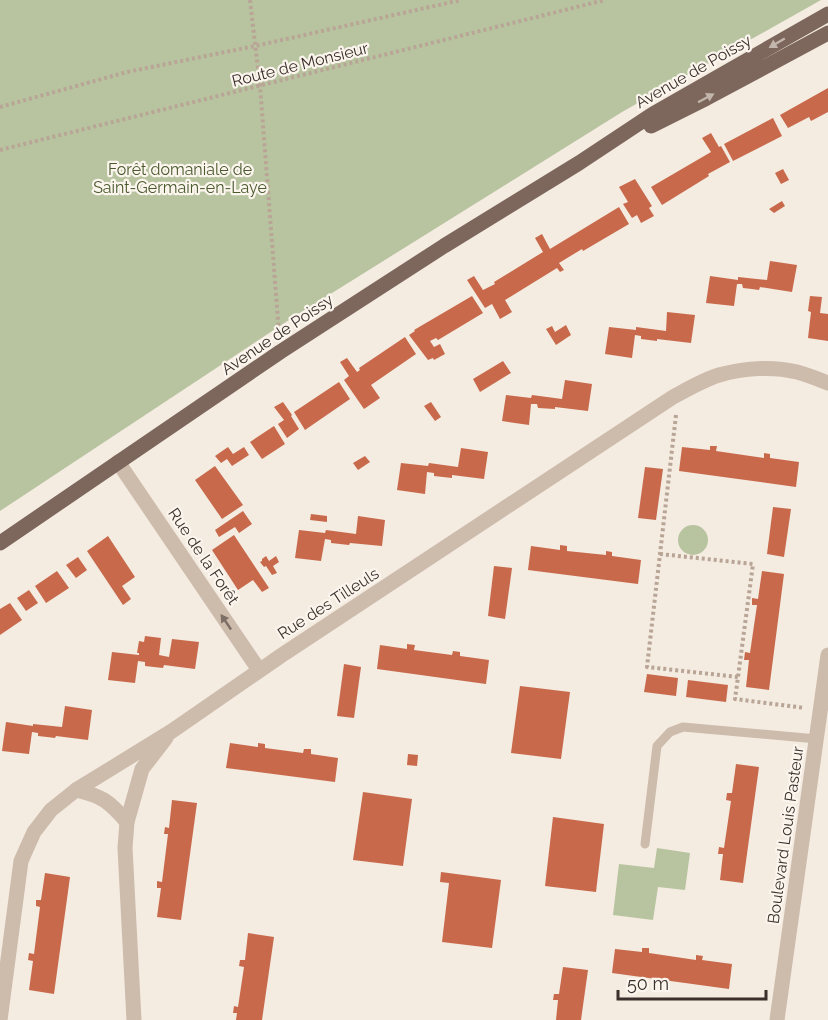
<svg xmlns="http://www.w3.org/2000/svg" width="828" height="1020" font-family="Raleway,sans-serif">
  <rect width="100%" height="100%" fill="#f4ebe1"/>
  <g fill="#b8c4a0">
    <polygon points="0,0 821,0 622,112 292,318 0,511"/>
    <circle cx="693" cy="540" r="15"/>
    <polygon points="657,848 690,853 685,890 658,887 653,920 613,915 619,864 654,868"/>
  </g>
  <g fill="#c8694b">
    <polygon points="828,88 828,112 811,121 809,117 788,128 780,115"/>
    <polygon points="773,118 782,136 733,161 724,144"/>
    <polygon points="711,133 719,147 721,146 730,162 708,174 709,176 662,205 651,187 711,152 702,138"/>
    <polygon points="783,169 789,180 781,184 775,173"/>
    <polygon points="635,179 652,206 649,208 654,216 641,223 637,215 632,218 623,204 628,202 619,187"/>
    <polygon points="782,201 785,206 774,213 769,209"/>
    <polygon points="619,207 629,224 583,251 582,249 559,263 564,270 560,272 557,268 505,300 512,312 500,319 492,304 485,308 467,280 474,276 483,290 495,284 494,282 543,252 535,238 542,234 550,249"/>
    <polygon points="770,261 797,265 792,292 760,287 759,290 752,289 743,288 742,284 737,284 734,306 706,303 710,276 738,280 738,277 767,280"/>
    <polygon points="472,296 483,313 438,340 436,338 430,341 434,347 440,344 445,354 434,360 433,358 428,360 409,335 415,331 414,330"/>
    <polygon points="810,296 822,297 820,313 828,314 828,341 808,338 811,312 808,311"/>
    <polygon points="667,312 695,315 691,343 657,339 657,341 641,339 641,336 635,335 632,358 605,354 609,327 636,330 636,327 666,331"/>
    <polygon points="566,325 571,335 556,345 546,329 552,326 555,332"/>
    <polygon points="405,337 416,354 371,385 380,398 364,409 344,380 349,376 340,362 347,358 357,372 360,370 359,368"/>
    <polygon points="503,361 511,373 480,392 473,379"/>
    <polygon points="565,380 592,384 588,411 555,407 555,409 538,408 537,404 531,404 529,425 502,421 506,395 531,398 532,395 562,399"/>
    <polygon points="339,382 350,399 305,430 294,412"/>
    <polygon points="283,402 292,415 291,416 299,429 287,438 278,424 284,420 274,407"/>
    <polygon points="431,402 441,417 435,421 424,406"/>
    <polygon points="274,426 285,444 262,459 250,442"/>
    <polygon points="710,446 717,446 716,451 764,458 764,453 770,454 770,458 799,462 796,487 679,471 682,447 710,450"/>
    <polygon points="228,447 233,454 244,447 249,455 232,466 227,459 221,463 215,456"/>
    <polygon points="461,448 488,452 484,479 452,475 452,478 434,476 434,473 427,472 425,494 397,490 401,463 428,466 429,463 458,467"/>
    <polygon points="365,456 370,462 358,470 353,463"/>
    <polygon points="215,466 243,505 222,519 195,480"/>
    <polygon points="645,467 663,469 656,520 638,518"/>
    <polygon points="773,507 791,509 784,557 767,554"/>
    <polygon points="243,511 252,524 239,533 235,527 219,537 215,530"/>
    <polygon points="311,514 327,516 327,522 310,520"/>
    <polygon points="358,516 385,520 382,546 350,543 349,545 331,543 331,540 325,539 321,561 295,558 299,530 325,533 326,530 356,534"/>
    <polygon points="234,535 269,588 262,592 253,580 238,590 212,550"/>
    <polygon points="108,536 135,577 122,586 131,599 123,605 87,551"/>
    <polygon points="560,545 567,546 567,551 606,555 606,551 612,552 612,556 641,560 638,584 528,570 531,546 560,550"/>
    <polygon points="266,556 269,561 276,556 279,562 273,566 277,573 272,575 266,566 264,567 260,562 262,561 262,559"/>
    <polygon points="78,557 87,570 76,578 66,565"/>
    <polygon points="494,566 512,568 505,619 488,616"/>
    <polygon points="57,571 69,588 46,603 35,586"/>
    <polygon points="762,571 784,574 769,690 746,687 749,660 744,660 745,652 750,653 757,605 752,605 752,598 758,599"/>
    <polygon points="29,590 38,603 26,611 17,598"/>
    <polygon points="10,603 22,620 0,635 0,609"/>
    <polygon points="145,636 161,638 159,655 169,657 172,639 199,642 195,669 164,665 163,668 145,666 145,662 138,661 135,683 108,680 112,652 139,655 139,653 137,653 139,641 144,642"/>
    <polygon points="407,644 415,645 414,650 452,655 453,651 460,652 460,656 489,660 486,684 377,669 380,645 407,649"/>
    <polygon points="344,664 361,667 354,718 337,716"/>
    <polygon points="647,674 678,678 676,696 644,692"/>
    <polygon points="688,680 728,685 726,702 686,697"/>
    <polygon points="520,686 570,692 561,759 511,753"/>
    <polygon points="65,706 92,710 88,740 56,736 55,738 47,737 38,736 38,733 32,732 29,754 2,751 6,722 33,726 33,724 62,727"/>
    <polygon points="230,743 258,747 258,743 265,744 265,748 303,753 304,749 311,749 311,754 338,758 335,782 226,768"/>
    <polygon points="408,754 418,755 417,766 407,765"/>
    <polygon points="736,764 759,767 743,883 720,880 723,854 718,854 719,847 724,848 731,801 726,800 727,793 732,793"/>
    <polygon points="363,792 412,799 403,866 353,860"/>
    <polygon points="172,800 197,803 181,920 157,917 161,888 157,888 157,881 162,882 168,834 164,834 165,827 169,828"/>
    <polygon points="553,817 604,824 596,892 545,886"/>
    <polygon points="441,872 501,880 492,948 442,942 449,883 440,882"/>
    <polygon points="45,873 70,877 54,994 29,990 33,961 28,960 29,953 34,954 40,907 36,906 36,900 41,900"/>
    <polygon points="248,933 274,937 262,1020 236,1020 237,1013 233,1013 234,1006 238,1007 244,967 239,966 240,960 245,960"/>
    <polygon points="642,948 649,948 649,953 696,960 696,955 703,956 702,960 732,964 729,989 612,973 615,949 642,952"/>
    <polygon points="563,967 588,970 581,1020 556,1020 558,1000 553,1000 554,994 559,994"/>
  </g>
  <g fill="none" stroke-linecap="round" stroke-linejoin="round">
    <g stroke="#b9a596" stroke-width="4" stroke-dasharray="3 3" stroke-linecap="butt">
      <polyline points="250,0 260,86 279,333"/>
      <polyline points="0,107 127,72 255,46 461,0"/>
      <polyline points="0,150 605,0"/>
      <polyline points="676,415 647,667 738,677 735,699 805,708"/>
      <polyline points="660,554 753,564 738,677"/>
    </g>
    <polyline stroke="#cdbbac" stroke-width="9" points="645,844 657,746 670,732 683,727 817,739"/>
    <g stroke="#cdbbac" stroke-width="15">
      <polyline points="118,462 259,670"/>
      <path d="M76,790C102,796 109,801 127,822"/>
      <path d="M0,1020L21,861L34,832L51,810L76,790L172,731L282,655L673,397C688,389 703,380 719,375C743,368 773,366 797,372C808,375 818,379 828,383"/>
      <polyline points="134,1020 125,848 127,822 142,769 166,738"/>
      <polyline points="777,1020 828,655"/>
    </g>
    <g stroke="#7d675c" stroke-width="15">
      <polyline points="651,126 707,98 828,33"/>
      <polyline points="0,543 280,352 444,246 579,163 653,114 828,14"/>
    </g>
  </g>
  <defs><path id="oneway-solid" d="M-6-.8H1V-3.2L6.5 0L1 3.2V.8H-6Z" transform="scale(1.5)"/></defs>
  <g fill="#c2b5ac">
    <use href="#oneway-solid" transform="translate(777 43) rotate(150)"/>
    <use href="#oneway-solid" transform="translate(706 98) rotate(-28)"/>
  </g>
  <use fill="#7d6f65" href="#oneway-solid" transform="translate(226 622) rotate(-124)"/>
  <g text-anchor="middle" stroke-width="4.5" stroke-linejoin="round" paint-order="stroke">
    <g font-size="16" fill="#3b302b" stroke="#fbf5ee">
      <text transform="translate(300 64) rotate(-14)" y="6">Route de Monsieur</text>
      <text transform="translate(693 71) rotate(-30)" y="6">Avenue de Poissy</text>
      <text transform="translate(277 334) rotate(-34)" y="6">Avenue de Poissy</text>
      <text transform="translate(204 556) rotate(56)" y="6">Rue de la Forêt</text>
      <text transform="translate(328 603) rotate(-33)" y="6">Rue des Tilleuls</text>
      <text transform="translate(785 835) rotate(-82)" y="6">Boulevard Louis Pasteur</text>
    </g>
    <g font-size="16" fill="#4a5a2e" stroke="#fbf5ee">
      <text x="180" y="175">Forêt domaniale de<tspan x="180" dy="18">Saint-Germain-en-Laye</tspan></text>
    </g>
  </g>
  <path d="M618 990v9h148v-9" fill="none" stroke="#3b302b" stroke-width="3"/>
  <text x="627" y="990" font-size="18" fill="#3b302b" stroke="#fbf5ee" stroke-width="4.5" paint-order="stroke">50 m</text>
</svg>
